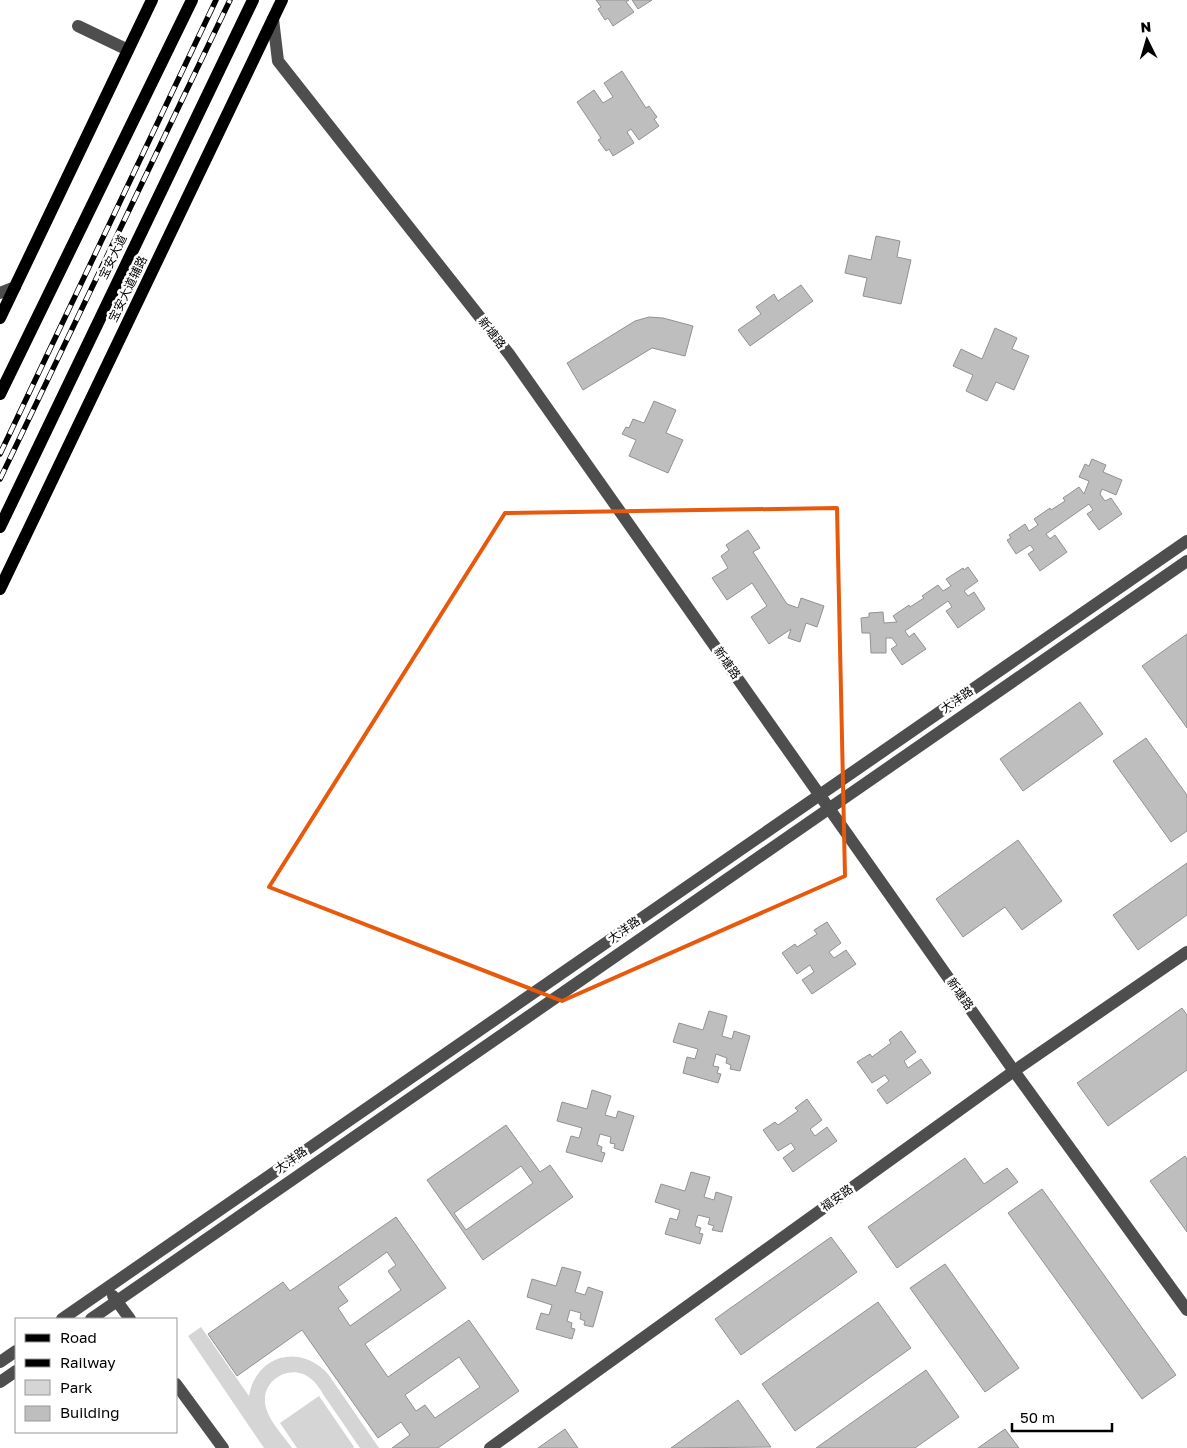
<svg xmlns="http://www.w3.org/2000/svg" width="1187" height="1448" font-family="'Golos Text','Noto Sans SC',sans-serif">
  <rect width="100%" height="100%" fill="#fff"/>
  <g fill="#d5d5d5">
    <path d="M201,1327L249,1396C256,1355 300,1343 328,1374L379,1448H360C349,1432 338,1416 327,1400C322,1393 318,1384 311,1379C293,1363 263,1378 265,1402C266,1418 283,1435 292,1448H264L188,1336Z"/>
    <polygon points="319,1396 354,1447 353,1448 297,1448 280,1423"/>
  </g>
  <g fill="#bebebe" stroke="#929292" fill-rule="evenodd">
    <polygon points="596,0 629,0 626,2 634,12 613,26 608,18 605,20 598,9 601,7"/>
    <polygon points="632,0 652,0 638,9"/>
    <polygon points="622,71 646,108 649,106 657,117 654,119 659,126 639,140 631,129 627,132 634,143 613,156 609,149 606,151 598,140 601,138 577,102 594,90 603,103 613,97 604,83"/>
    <polygon points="876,236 900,241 897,257 911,260 901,304 863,296 867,278 845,273 849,255 871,260"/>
    <polygon points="801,285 813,301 750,346 738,330 761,314 756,307 774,294 778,301"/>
    <polygon points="649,317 663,318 693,326 685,356 652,348 583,390 567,363 635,321"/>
    <polygon points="995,328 1017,338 1012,349 1029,356 1014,390 996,382 987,401 966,391 973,375 953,366 961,349 982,359"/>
    <polygon points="654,401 676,410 666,433 683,440 668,473 629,456 636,440 622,434 626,427 629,428 633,419 644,423"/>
    <polygon points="1092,459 1106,465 1103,472 1122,480 1116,495 1102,489 1100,494 1105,501 1111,498 1122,514 1099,530 1087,514 1093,510 1089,504 1046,534 1050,539 1055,535 1067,552 1040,571 1028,554 1034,550 1030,545 1016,554 1007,540 1011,538 1009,535 1025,524 1029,531 1038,525 1034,519 1050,508 1051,510 1065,501 1063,498 1079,487 1084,494 1089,481 1079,477 1085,464 1089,466"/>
    <polygon points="748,530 760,548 753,552 787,604 798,608 801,598 824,606 817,627 806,623 800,642 788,638 791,629 769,644 751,617 767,606 752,583 727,600 712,578 728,568 721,556 729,550 726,545"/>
    <polygon points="968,567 978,581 964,591 968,596 974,592 985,609 958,628 946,611 952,607 948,601 905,631 909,637 914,633 926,649 902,665 891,649 897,645 892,638 886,638 886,653 871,653 870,633 862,633 861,618 869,617 869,613 883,612 884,623 897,622 893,616 909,605 910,607 924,598 922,596 938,585 943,591 951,586 946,579 963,568 964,570"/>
    <polygon points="1187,634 1187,728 1142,666"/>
    <polygon points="1080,702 1103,734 1023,791 1000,759"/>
    <polygon points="1146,738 1187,795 1187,831 1171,842 1113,761"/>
    <polygon points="1018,840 1062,901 1022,930 1005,907 963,937 936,899"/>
    <polygon points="1187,863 1187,915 1138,950 1113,915"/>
    <polygon points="827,922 841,943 829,952 834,958 846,950 856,964 812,994 802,980 814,972 810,965 797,974 782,953 795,944 797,947 817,934 814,930"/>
    <polygon points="1182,1008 1187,1015 1187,1070 1108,1126 1077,1083"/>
    <polygon points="709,1011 727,1016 722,1036 732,1039 734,1031 750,1036 740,1071 730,1069 731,1065 726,1063 727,1058 716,1054 713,1066 719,1067 717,1073 721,1074 718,1083 683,1073 687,1057 695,1059 698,1049 673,1042 679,1023 703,1030"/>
    <polygon points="901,1031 916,1052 904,1061 908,1068 921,1059 931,1073 887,1104 877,1090 889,1081 885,1075 872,1083 857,1062 870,1054 872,1057 891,1043 889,1040"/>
    <polygon points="592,1090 611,1096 605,1115 616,1118 618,1111 634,1116 623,1151 614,1148 615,1144 610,1143 611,1137 600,1134 597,1145 602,1147 601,1152 605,1153 602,1162 566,1152 571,1136 579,1138 582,1128 557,1121 562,1102 587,1109"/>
    <polygon points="807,1099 822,1120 810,1129 815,1136 827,1127 837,1141 793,1172 783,1158 795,1149 791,1143 778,1151 763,1130 775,1122 778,1125 798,1111 795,1108"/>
    <path d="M506,1125L540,1172L550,1165L573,1197L483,1260L427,1180ZM521,1166L533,1183L466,1230L454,1213Z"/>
    <polygon points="1185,1156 1187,1159 1187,1232 1150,1181"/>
    <polygon points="965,1158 984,1184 1007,1168 1018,1182 897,1268 868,1227"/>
    <polygon points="691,1172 710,1177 704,1197 714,1200 716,1192 732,1197 722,1232 712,1230 714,1226 708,1224 710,1218 698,1215 695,1226 701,1228 699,1233 703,1234 700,1244 665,1234 670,1218 677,1220 680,1210 655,1202 661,1184 685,1191"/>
    <polygon points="1042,1189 1176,1375 1142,1399 1008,1213"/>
    <path d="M396,1217L446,1288L365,1344L388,1377L469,1320L519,1391L438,1448H392L410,1435L401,1422L378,1438L302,1330L237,1376L208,1334L283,1282L290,1291ZM387,1252L396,1265L388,1271L401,1290L350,1326L338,1308L348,1301L338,1287ZM459,1357L480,1387L435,1418L425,1405L416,1411L405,1395Z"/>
    <polygon points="831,1237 857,1272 741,1355 715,1319"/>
    <polygon points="945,1264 1019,1368 985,1392 910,1288"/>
    <polygon points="562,1267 581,1272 575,1292 585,1295 588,1287 603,1292 593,1327 584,1325 585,1321 580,1319 581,1313 570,1310 567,1321 572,1323 571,1328 575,1329 572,1339 536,1329 541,1313 549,1315 552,1305 527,1297 532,1279 556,1286"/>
    <polygon points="878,1302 911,1348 795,1431 762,1384"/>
    <polygon points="926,1370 959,1417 915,1448 816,1448"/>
    <polygon points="738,1400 771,1447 671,1448"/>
    <polygon points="565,1429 578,1448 538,1448"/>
    <polygon points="1005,1429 1019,1448 978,1448"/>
  </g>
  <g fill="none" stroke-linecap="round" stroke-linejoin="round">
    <g stroke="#4e4e4e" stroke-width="12">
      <polyline points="273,19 278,61 509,354 1014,1071 1187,1310"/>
      <polyline points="78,26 128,50"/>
      <polyline points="0,293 15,287"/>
      <polyline points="113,1296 130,1319"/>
      <polyline points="62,1319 1187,541"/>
      <polyline points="91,1319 1187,561"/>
      <polyline points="0,1362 16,1351"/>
      <polyline points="0,1382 16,1371"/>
      <polyline points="176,1384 223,1448"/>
      <polyline points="490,1448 1014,1071 1187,952"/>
    </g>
    <g stroke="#000" stroke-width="12">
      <polyline points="0,318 152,0"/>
      <polyline points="0,394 192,0"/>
      <polyline points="0,527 253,0"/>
      <polyline points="0,589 282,0"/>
    </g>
    <g stroke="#000" stroke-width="5.5">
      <g id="rail">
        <polyline points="0,454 216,0"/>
        <polyline points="0,479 230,0"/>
      </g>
    </g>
    <use href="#rail" stroke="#fff" stroke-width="4" stroke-dasharray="11" stroke-linecap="butt"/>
  </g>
  <path fill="none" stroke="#e8590c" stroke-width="4" stroke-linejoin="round" d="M837,508L845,876L562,1001L269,887L505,513Z"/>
  <g text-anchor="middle" stroke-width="5" stroke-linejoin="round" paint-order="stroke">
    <g font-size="12" fill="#000" stroke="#fff">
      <text transform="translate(113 257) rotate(-64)" y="4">宝安大道</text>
      <text transform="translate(128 289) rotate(-64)" y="4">宝安大道辅路</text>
      <text transform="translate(492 333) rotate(52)" y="4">新塘路</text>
      <text transform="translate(727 663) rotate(55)" y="4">新塘路</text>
      <text transform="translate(957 700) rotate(-35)" y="4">大洋路</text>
      <text transform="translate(624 930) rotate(-35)" y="4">大洋路</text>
      <text transform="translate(960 994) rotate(55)" y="4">新塘路</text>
      <text transform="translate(291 1160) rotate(-35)" y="4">大洋路</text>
      <text transform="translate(837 1198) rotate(-36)" y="4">福安路</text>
    </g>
  </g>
  <rect x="15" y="1318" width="162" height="115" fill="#ffffff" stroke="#999999"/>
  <rect x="25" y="1334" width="25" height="8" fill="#000000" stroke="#999999"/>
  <text x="60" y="1343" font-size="15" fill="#000000">Road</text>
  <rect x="25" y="1359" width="25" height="8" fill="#000000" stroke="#999999"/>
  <text x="60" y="1368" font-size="15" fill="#000000">Railway</text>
  <rect x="25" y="1380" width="25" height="15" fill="#d5d5d5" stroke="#999999"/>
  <text x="60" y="1393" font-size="15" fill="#000000">Park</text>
  <rect x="25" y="1406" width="25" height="15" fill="#bebebe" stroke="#999999"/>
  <text x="60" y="1418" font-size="15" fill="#000000">Building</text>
  <g transform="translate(1147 40) rotate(355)" stroke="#ffffff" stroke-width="4" paint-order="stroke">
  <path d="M0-4L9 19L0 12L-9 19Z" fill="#000000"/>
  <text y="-8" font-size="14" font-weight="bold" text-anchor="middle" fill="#000000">N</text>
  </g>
  <path d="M1012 1423v8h100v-8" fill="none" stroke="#000000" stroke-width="2.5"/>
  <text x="1020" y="1423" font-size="15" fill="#000000" stroke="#ffffff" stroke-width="4" paint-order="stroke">50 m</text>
</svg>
